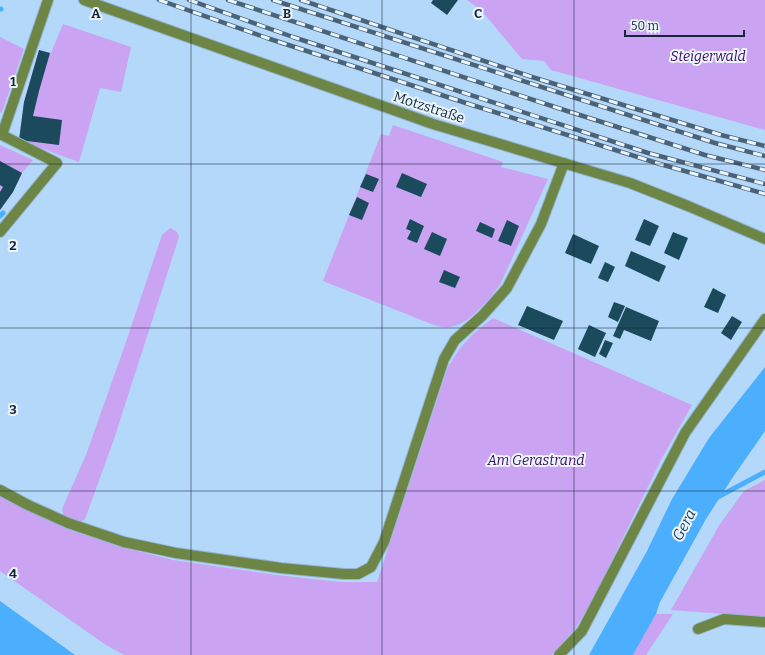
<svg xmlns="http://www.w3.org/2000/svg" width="765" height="655" font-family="Bitter,serif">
  <rect width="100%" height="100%" fill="#b4d8f9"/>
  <g fill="#caa3f2">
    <polygon points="467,0 765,0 765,130 551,70 544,61 522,59 481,10"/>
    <polygon points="63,24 131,47 121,92 100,88 79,162 19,140 24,102 39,50 51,53"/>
    <polygon points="0,37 24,49 2,112 0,113"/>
    <path d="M393,125L503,162L501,167L548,179L500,285C489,299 469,325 450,327C444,328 439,326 434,325L323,281L381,134L389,136Z"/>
    <polygon points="0,145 33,160 22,173 13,192 0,210"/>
    <polygon points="170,228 177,232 179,237 113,442 85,519 78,523 64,517 62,509 86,455 126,342 162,235"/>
    <polygon points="493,318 692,405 661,460 591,603 575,629 552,655 124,655 106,645 0,571 0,495 64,528 118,546 173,560 276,575 341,582 377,582 448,367 460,348 473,334"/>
    <polygon points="765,480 765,617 671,610 720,524 744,491"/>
    <polygon points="656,614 673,614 646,655 633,655"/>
  </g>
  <g fill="#4caffe">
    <polygon points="765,367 765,431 733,477 706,519 660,602 656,614 633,655 589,655 647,551 672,499 709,438"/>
    <polygon points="0,601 75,655 0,655"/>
  </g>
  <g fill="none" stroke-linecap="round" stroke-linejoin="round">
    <g stroke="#4caffe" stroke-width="5">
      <polyline points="0,9 1,9"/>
      <polyline points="0,216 3,213"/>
      <polyline points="716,498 765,472"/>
    </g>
  </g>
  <g fill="#1a4a5c">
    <polygon points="433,0 458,0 447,15 431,3"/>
    <polygon points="39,50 50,53 39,91 33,116 62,120 59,145 19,140 24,102"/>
    <polygon points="0,161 22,173 13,192 0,210 0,192 3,187 0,185"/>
    <polygon points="402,173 427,184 421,197 396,187"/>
    <polygon points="366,174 379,179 373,192 360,187"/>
    <polygon points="357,197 369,203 362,220 349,215"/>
    <polygon points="410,219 424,226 417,243 407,239 411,231 406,229"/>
    <polygon points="644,219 659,226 650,246 635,240"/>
    <polygon points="507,220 519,226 511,246 498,241"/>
    <polygon points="480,222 495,229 492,238 476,231"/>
    <polygon points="432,232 447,239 440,256 424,249"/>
    <polygon points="673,232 688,238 679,260 664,253"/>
    <polygon points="573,234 599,246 591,264 565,253"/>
    <polygon points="631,251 666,266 659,282 625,266"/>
    <polygon points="605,262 615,267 608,282 598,278"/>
    <polygon points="444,270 460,277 455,288 439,282"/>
    <polygon points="713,288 726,295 718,313 704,307"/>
    <polygon points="614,302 625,306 618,322 608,317"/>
    <polygon points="527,306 563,321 554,340 518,325"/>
    <polygon points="626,307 659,321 651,341 624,330 620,339 613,336"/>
    <polygon points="732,316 742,322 731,340 721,333"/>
    <polygon points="589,325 606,333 595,357 578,349"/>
    <polygon points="605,340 613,343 606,358 599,354"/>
  </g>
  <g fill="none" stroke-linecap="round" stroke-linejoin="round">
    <g stroke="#94b5d2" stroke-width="12">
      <g id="minor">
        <polyline points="84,0 433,124 630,183 688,206 765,239"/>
        <polyline points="0,134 57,163 0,232"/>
        <polyline points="2,135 48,0"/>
        <polyline points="0,490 28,505 68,523 124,542 176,553 281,568 344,574 358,574 371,567 384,542 444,359 455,340 482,316 507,288 541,224 564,163"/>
        <polyline points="698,629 724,619 765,622"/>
        <polyline points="559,655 582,631 685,433 765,319"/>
      </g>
    </g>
    <use href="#minor" stroke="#6d8545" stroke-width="10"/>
    <g stroke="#4b6378" stroke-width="4.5">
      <g id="rail">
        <polyline points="159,0 267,38 472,105 660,164 765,194"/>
        <polyline points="189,0 293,37 648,153 765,184"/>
        <polyline points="228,0 561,109 705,155 765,170"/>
        <polyline points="273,0 715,143 765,156"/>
        <polyline points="301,0 532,77 721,135 765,146"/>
      </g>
    </g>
    <use href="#rail" stroke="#ecf6fe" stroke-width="3" stroke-dasharray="9" stroke-linecap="butt"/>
  </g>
  <path fill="none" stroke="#162838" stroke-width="1" stroke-opacity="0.55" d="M191,0V655M382,0V655M574,0V655M0,164H765M0,328H765M0,491H765"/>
  <g text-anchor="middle" stroke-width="4" stroke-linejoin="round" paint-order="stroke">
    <g font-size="14" font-style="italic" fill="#400a64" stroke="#ecf6fe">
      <text x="708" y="61">Steigerwald</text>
      <text x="536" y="465">Am Gerastrand</text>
    </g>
    <g font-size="14" fill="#162838" stroke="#ecf6fe">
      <text transform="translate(429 107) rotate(18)" y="5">Motzstraße</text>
    </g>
    <g font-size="15" font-style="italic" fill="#1d4464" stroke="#ecf6fe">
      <text transform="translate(684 525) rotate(-62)" y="5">Gera</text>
    </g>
  </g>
  <g font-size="13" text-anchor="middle" font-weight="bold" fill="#162838" stroke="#ecf6fe" stroke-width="4" stroke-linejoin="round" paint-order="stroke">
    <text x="96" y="18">A</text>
    <text x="287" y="18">B</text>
    <text x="478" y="18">C</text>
    <text x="13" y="86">1</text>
    <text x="13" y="250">2</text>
    <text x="13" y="414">3</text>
    <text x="13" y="578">4</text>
  </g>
  <path d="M625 30v6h119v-6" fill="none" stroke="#162838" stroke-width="2"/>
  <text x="631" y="30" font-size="12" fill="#162838" stroke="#ecf6fe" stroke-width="3" paint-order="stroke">50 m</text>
</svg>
